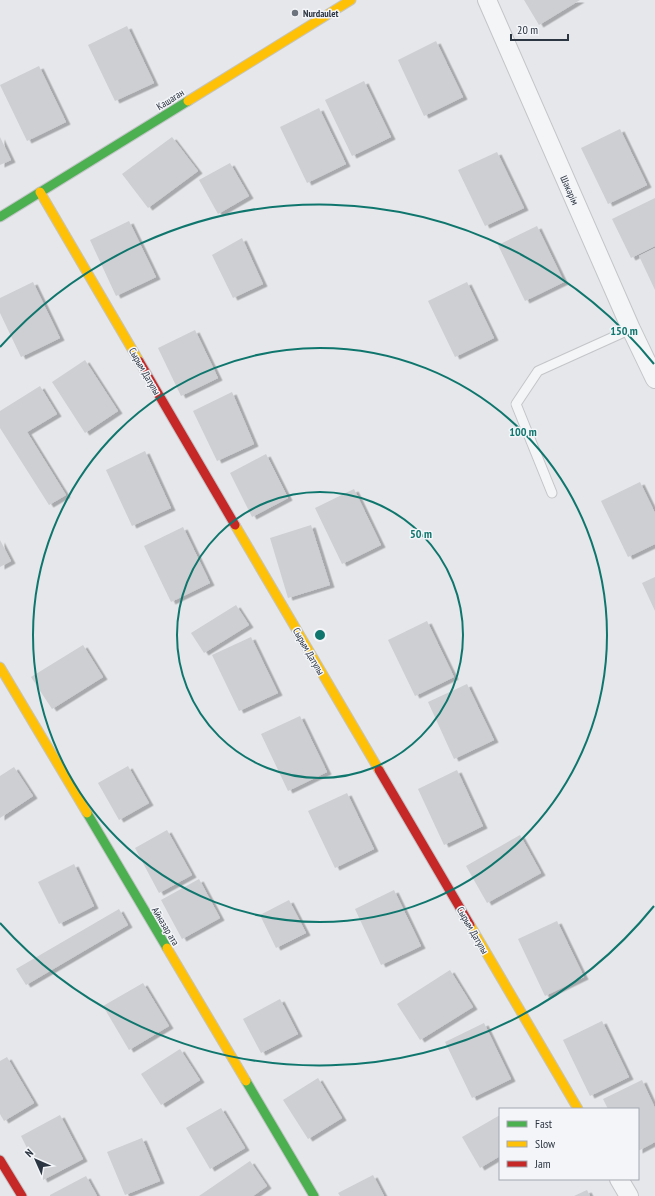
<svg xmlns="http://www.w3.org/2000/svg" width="655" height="1196" font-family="'PT Sans Narrow',sans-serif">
  <defs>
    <filter id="shadow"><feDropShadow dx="4.5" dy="2.5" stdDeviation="0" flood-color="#0004"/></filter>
  </defs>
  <rect width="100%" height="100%" fill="#e5e7ea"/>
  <g fill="#cdcfd2" filter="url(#shadow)">
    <polygon points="524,0 580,0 539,25"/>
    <polygon points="127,26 154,83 115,101 88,45"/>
    <polygon points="436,41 463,97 424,116 398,60"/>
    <polygon points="39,66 66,122 27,141 0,85"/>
    <polygon points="364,81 391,137 352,156 325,100"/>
    <polygon points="319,108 346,164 307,183 280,127"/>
    <polygon points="620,129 647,185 608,204 581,148"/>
    <polygon points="0,137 11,160 0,165"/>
    <polygon points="172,137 198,171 148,208 122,174"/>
    <polygon points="497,152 524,208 485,226 458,170"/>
    <polygon points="230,163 249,196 218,214 199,180"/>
    <polygon points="655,198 655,246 631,258 612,219"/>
    <polygon points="129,221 156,277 116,296 90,240"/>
    <polygon points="537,226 564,282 525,301 498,245"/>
    <polygon points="242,238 263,284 233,298 212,255"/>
    <polygon points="655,248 655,290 639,256"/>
    <polygon points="33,282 60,338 21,357 0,313 0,298"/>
    <polygon points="467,282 494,338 455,357 428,301"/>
    <polygon points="195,330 218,378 181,396 158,348"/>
    <polygon points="85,360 118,411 85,433 52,382"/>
    <polygon points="40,386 57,414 27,432 66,495 49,505 0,428 0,411"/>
    <polygon points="232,392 254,444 217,461 193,411"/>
    <polygon points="145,451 171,508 132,526 106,470"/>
    <polygon points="266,454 288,498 252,517 230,473"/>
    <polygon points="640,482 655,513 655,544 628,557 601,501"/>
    <polygon points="354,489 381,545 342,564 315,508"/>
    <polygon points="311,525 330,585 288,598 270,538"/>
    <polygon points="183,527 210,583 171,602 144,546"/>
    <polygon points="0,540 11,561 0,567"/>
    <polygon points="655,577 655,611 642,583"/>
    <polygon points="236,605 249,625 204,653 191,633"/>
    <polygon points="427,621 454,677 415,696 388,640"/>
    <polygon points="251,637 278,693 239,711 212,655"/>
    <polygon points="83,645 103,677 52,709 31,677"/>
    <polygon points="467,684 494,740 454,759 428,702"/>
    <polygon points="300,716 327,772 288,791 261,734"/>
    <polygon points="128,766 149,803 119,820 98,783"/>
    <polygon points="14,767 33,796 0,818 0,776"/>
    <polygon points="457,770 483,826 444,845 418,789"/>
    <polygon points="347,793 374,849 335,868 308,811"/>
    <polygon points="167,830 192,875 159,893 135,848"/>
    <polygon points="520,835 541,873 487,903 466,866"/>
    <polygon points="74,864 94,906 59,924 38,882"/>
    <polygon points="199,879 220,918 182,939 161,900"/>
    <polygon points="394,890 421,946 381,965 355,909"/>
    <polygon points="289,900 306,933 276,948 260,915"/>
    <polygon points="119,909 128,925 26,985 16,969"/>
    <polygon points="557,921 584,977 545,996 518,939"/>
    <polygon points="450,970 473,1007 420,1040 397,1004"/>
    <polygon points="143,983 169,1026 129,1050 103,1006"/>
    <polygon points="280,999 298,1034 261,1053 243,1019"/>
    <polygon points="602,1021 629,1077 590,1096 563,1040"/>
    <polygon points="484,1023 511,1079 472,1098 445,1042"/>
    <polygon points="180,1049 200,1080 161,1105 141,1074"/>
    <polygon points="7,1057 34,1103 4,1121 0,1114 0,1061"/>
    <polygon points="318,1078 342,1118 308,1139 283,1100"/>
    <polygon points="642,1080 655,1108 655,1142 638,1151 638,1109 608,1109 603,1099"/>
    <polygon points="221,1108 245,1148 210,1169 186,1128"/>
    <polygon points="60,1115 83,1159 43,1180 21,1136"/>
    <polygon points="500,1115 500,1156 480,1168 462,1137"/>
    <polygon points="142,1138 160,1181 125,1195 107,1152"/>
    <polygon points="250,1161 267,1186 253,1196 199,1196"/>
    <polygon points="373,1175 384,1196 340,1196 338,1193"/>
    <polygon points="86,1176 97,1196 50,1196 50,1195"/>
    <polygon points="587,1190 590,1196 574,1196"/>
  </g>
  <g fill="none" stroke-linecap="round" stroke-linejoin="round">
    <g stroke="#c3c5c8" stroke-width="11">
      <polyline id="lane" points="552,493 516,404 538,371 631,329"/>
    </g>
    <g stroke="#c3c5c8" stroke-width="20">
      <g id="street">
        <polyline points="487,0 631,329 655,379"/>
        <polyline points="619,1179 629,1196"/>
      </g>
    </g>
    <g stroke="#c3c5c8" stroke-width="11">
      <g id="fast">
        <polyline points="0,217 188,101"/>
        <polyline points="87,813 167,948"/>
        <polyline points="246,1081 314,1196"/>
      </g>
    </g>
    <g stroke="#c3c5c8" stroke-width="11">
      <g id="slow">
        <polyline points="188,101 351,0"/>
        <polyline points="40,192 139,361"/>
        <polyline points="235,525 379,770"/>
        <polyline points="0,667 87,813"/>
        <polyline points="470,925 578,1109"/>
        <polyline points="167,948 246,1081"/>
      </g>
    </g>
    <g stroke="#c3c5c8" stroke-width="11">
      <g id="jam">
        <polyline points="139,361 235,525"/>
        <polyline points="379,770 470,925"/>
        <polyline points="0,1160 22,1196"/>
      </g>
    </g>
    <use href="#lane" stroke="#f4f5f6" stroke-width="9"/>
    <use href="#street" stroke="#f4f5f6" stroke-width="18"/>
    <use href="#fast" stroke="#4caf50" stroke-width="9"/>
    <use href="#slow" stroke="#ffc107" stroke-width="9"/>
    <use href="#jam" stroke="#c62828" stroke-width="9"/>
  </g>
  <g fill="none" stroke="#0f766e" stroke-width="2">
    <circle cx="320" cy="635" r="143"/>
    <circle cx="320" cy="635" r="287"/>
    <path d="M654 906A430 430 0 0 1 0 923M0 347A430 430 0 0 1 654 364"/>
  </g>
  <circle fill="#6d737d" stroke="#f3f5f8" stroke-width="1.5" cx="295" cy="13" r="4"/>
  <g text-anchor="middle" stroke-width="3" stroke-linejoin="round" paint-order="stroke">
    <g font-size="10" font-weight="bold" fill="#2c3542" stroke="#f3f5f8" text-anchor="start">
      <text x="303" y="17">Nurdaulet</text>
    </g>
    <g font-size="10" fill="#2c3542" stroke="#f3f5f8">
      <text transform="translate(170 99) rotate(-32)" y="4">Кашаган</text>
      <text transform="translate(570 190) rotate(66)" y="4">Шәкәрім</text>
      <text transform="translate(145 371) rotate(60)" y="4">Сырым Датулы</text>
      <text transform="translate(309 651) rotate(60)" y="4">Сырым Датулы</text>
      <text transform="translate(166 926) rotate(59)" y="4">Айназар ата</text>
      <text transform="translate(473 930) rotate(60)" y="4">Сырым Датулы</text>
    </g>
  </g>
  <circle cx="320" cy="635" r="6" fill="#0f766e" stroke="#f3f5f8" stroke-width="2"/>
  <g font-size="12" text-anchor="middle" font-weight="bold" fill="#0f766e" stroke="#f3f5f8" stroke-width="3" stroke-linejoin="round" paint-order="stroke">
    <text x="624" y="335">150 m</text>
    <text x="523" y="436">100 m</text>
    <text x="421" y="538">50 m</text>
  </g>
  <rect x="499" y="1108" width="140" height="72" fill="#f3f5f8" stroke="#a3a8af"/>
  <rect x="507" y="1121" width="20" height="6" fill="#4caf50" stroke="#a3a8af"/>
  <text x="535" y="1128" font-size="12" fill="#2c3542">Fast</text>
  <rect x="507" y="1141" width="20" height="6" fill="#ffc107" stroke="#a3a8af"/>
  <text x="535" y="1148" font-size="12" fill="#2c3542">Slow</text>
  <rect x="507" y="1161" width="20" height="6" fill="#c62828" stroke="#a3a8af"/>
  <text x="535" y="1168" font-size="12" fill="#2c3542">Jam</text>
  <g transform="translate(36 1160) rotate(315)" stroke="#f3f5f8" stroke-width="3" paint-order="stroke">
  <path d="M0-3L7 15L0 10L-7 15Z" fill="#2c3542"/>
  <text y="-6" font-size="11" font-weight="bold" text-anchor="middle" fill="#2c3542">N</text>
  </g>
  <path d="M511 34v6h57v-6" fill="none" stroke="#2c3542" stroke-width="2"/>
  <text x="517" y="34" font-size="12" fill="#2c3542" stroke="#f3f5f8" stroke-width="3" paint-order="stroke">20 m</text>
</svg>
